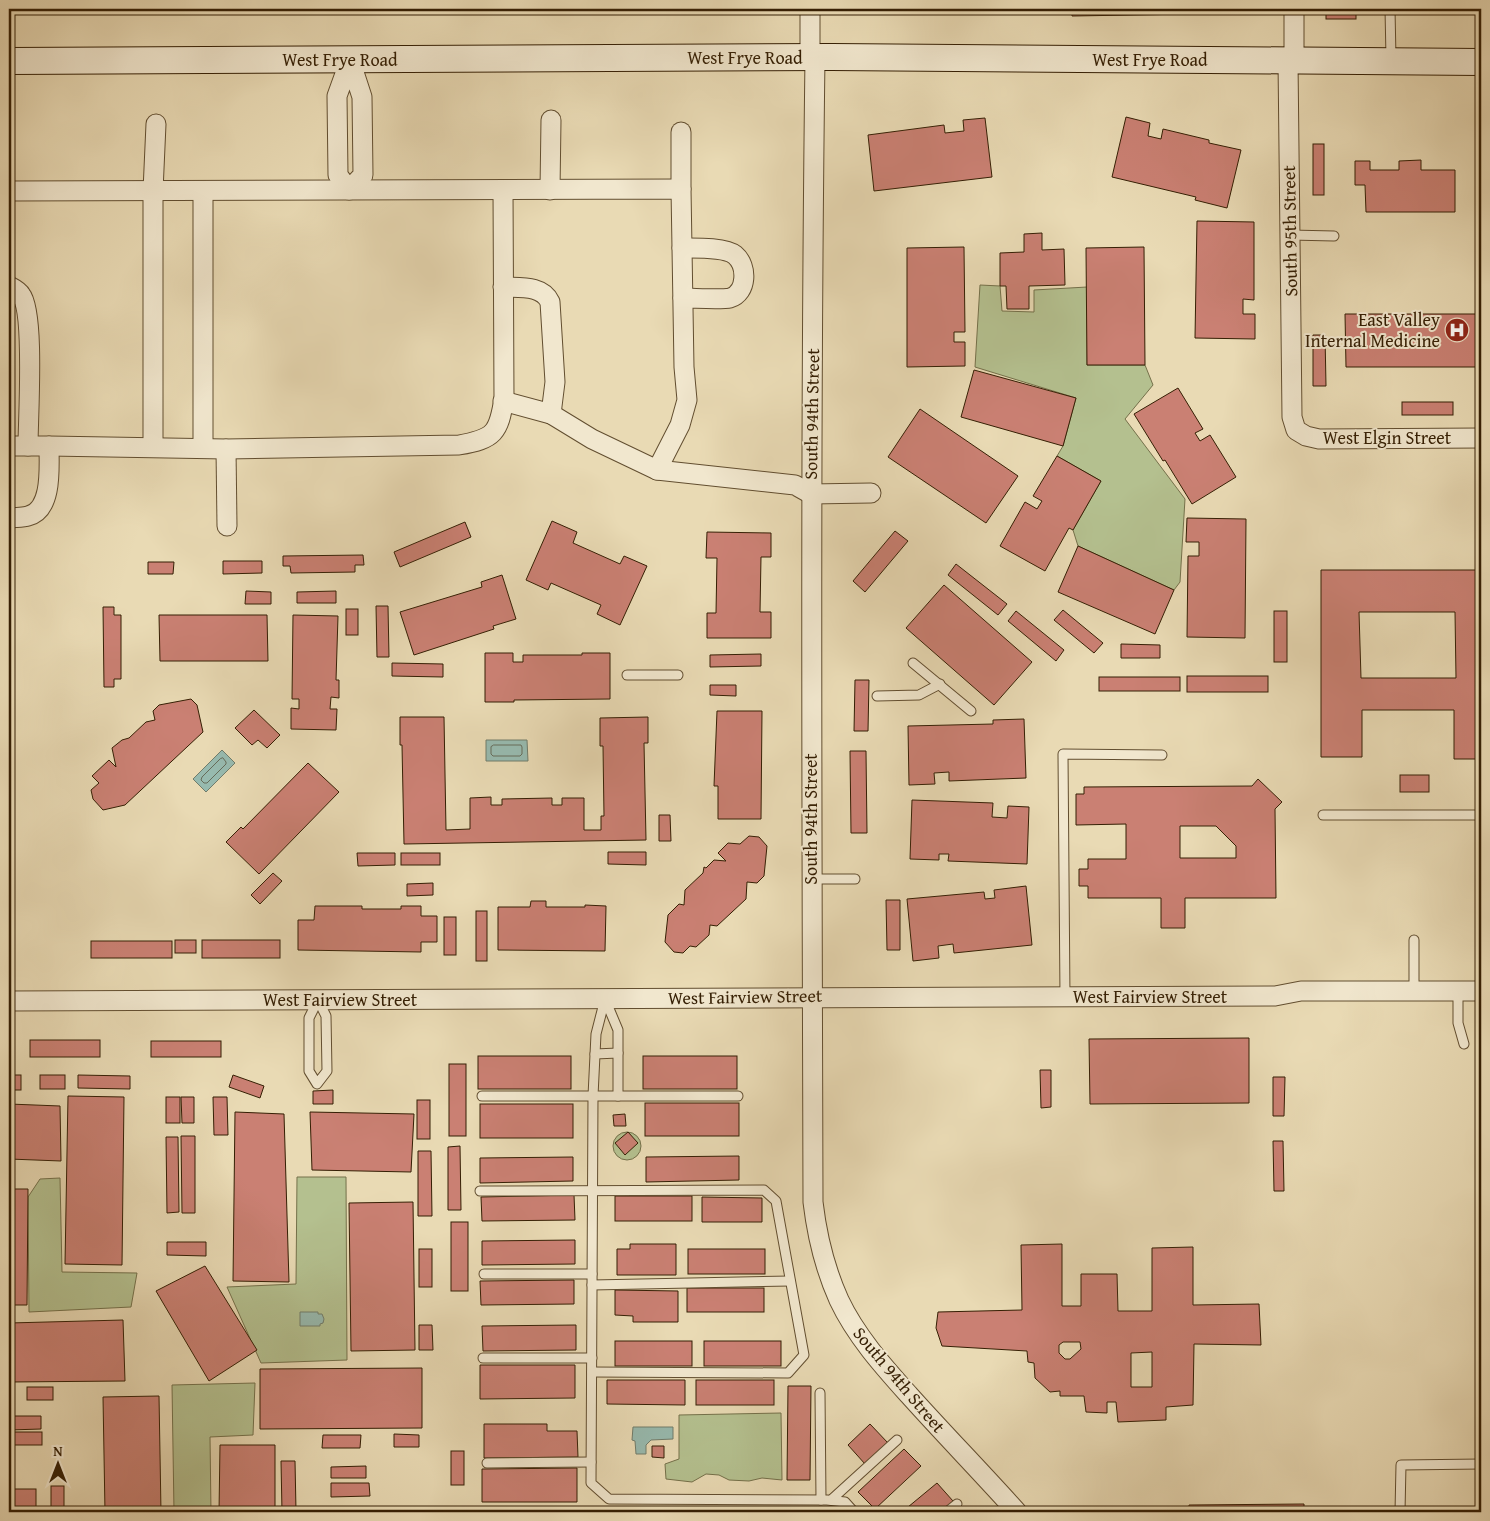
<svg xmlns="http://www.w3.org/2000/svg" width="1490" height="1521" font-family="'Gentium Book Plus',serif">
  <rect width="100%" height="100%" fill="#e9dab4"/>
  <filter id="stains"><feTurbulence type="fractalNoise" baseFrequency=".004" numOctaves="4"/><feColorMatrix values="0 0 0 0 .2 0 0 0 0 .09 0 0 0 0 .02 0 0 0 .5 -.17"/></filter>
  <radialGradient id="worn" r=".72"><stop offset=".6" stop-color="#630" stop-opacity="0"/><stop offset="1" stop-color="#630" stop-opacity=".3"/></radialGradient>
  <g fill="#b4c08f" stroke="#74704a">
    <polygon points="980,285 1000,286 1002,311 1034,312 1034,290 1087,287 1087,365 1145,365 1153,385 1125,419 1185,499 1180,582 1174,590 1078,546 1073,530 1101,481 1057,456 1063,446 1076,398 975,367"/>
    <circle cx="627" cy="1146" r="14"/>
    <polygon points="297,1177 346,1177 347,1360 261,1363 227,1287 296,1284"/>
    <polygon points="60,1178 62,1272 137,1273 131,1307 29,1312 28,1197 40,1179"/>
    <polygon points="255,1383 253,1435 210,1437 211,1512 174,1512 172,1385"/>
    <polygon points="781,1413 782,1480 762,1478 749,1481 729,1480 719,1475 706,1474 692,1482 666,1479 665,1464 679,1459 679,1415"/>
  </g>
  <g fill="#97baaf" stroke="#707c6b">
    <polygon points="486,740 527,740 528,761 486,761"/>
    <polygon points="222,750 235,763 206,792 193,779"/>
    <polygon points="300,1312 318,1312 318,1314 322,1314 324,1319 323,1323 320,1324 320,1326 300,1326"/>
    <polygon points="633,1427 673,1427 673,1439 651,1440 646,1445 646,1454 636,1454 635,1441 632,1440"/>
  </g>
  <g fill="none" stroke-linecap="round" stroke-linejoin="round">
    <g stroke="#666c5a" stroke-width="1">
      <polygon points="494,745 521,745 522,747 522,754 520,756 493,756 491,754 491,747"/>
      <polygon points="223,758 226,762 226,764 207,783 204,783 201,780 202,777 220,759"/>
    </g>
  </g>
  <g fill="#ca8073" stroke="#351f04" fill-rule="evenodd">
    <polygon points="837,9 1011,9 1011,13 837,11"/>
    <polygon points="1072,9 1193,9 1193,14 1072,16"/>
    <rect x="1326" y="9" width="30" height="10"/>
    <polygon points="1126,117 1150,123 1148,136 1161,139 1163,129 1209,140 1209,143 1241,150 1227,208 1195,200 1196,197 1112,177"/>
    <polygon points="985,118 992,177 874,191 868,135 944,125 945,133 964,131 963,120"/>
    <rect x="1313" y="144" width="11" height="51"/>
    <polygon points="1421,160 1421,170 1455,170 1455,212 1366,212 1365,185 1355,185 1355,161 1370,161 1370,170 1399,170 1399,161"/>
    <polygon points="1197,221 1254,222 1254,300 1243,299 1243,314 1255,314 1255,339 1195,338"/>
    <polygon points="1042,233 1042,250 1064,249 1065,285 1029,286 1029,309 1007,309 1006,286 1000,286 1000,253 1024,252 1024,234"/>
    <polygon points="964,247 965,332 954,332 954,342 965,342 965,366 907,367 907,248"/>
    <polygon points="1144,247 1145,365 1087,365 1086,248"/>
    <polygon points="1345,314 1481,314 1481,367 1346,367"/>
    <polygon points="1313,335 1325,335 1326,386 1313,386"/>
    <polygon points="974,370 1076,398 1063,446 961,417"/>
    <polygon points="1178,388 1203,429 1195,433 1200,441 1210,435 1236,477 1192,504 1165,460 1163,461 1134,414"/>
    <rect x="1402" y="402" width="51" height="13"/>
    <polygon points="920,409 1018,476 986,523 888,457"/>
    <polygon points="1057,456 1101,481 1073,530 1069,528 1045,571 1000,546 1025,502 1037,509 1042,501 1033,496"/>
    <polygon points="1187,518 1246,519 1245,638 1187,637 1188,556 1199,556 1199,542 1186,542"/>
    <polygon points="552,521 577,532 573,543 620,564 624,556 647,566 620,625 597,614 601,605 551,583 548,590 526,580"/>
    <polygon points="465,522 471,537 400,567 394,552"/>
    <polygon points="895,531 908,541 865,592 853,581"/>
    <polygon points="707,532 771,533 771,557 761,557 760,612 771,612 771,638 707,638 707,613 716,613 717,558 706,558"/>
    <polygon points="1078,546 1174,590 1155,634 1058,592"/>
    <polygon points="363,555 364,565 355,565 355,572 291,573 290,566 283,566 283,556"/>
    <polygon points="223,561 262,561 262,573 223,574"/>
    <polygon points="148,562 174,562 173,574 148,574"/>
    <polygon points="956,564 1007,604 998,615 948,575"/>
    <path d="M1321,570H1481V759H1454V710H1362V757H1321ZM1359,612H1455L1456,678H1361Z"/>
    <polygon points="502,575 516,619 493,626 494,629 414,655 400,612 482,587 481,582"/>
    <polygon points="944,585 1032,662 994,705 906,628"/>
    <polygon points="246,591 271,592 271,604 245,604"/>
    <polygon points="336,591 336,603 297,603 297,592"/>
    <polygon points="376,606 388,606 389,657 377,657"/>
    <polygon points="103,607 114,607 114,615 121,615 121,679 114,679 114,687 104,687"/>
    <rect x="346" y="609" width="12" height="26"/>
    <polygon points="1063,610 1103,643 1094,653 1054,620"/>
    <polygon points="1016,611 1064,650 1056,661 1008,621"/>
    <rect x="1274" y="611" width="13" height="51"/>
    <polygon points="159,615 267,615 268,661 160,661"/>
    <polygon points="293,615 338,616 336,680 339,680 339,698 331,697 330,709 337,709 336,730 291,729 291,708 299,709 299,699 292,699"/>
    <polygon points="1121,644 1160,645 1160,658 1121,658"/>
    <polygon points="485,653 513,653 513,662 523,662 523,655 582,655 582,653 610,653 610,699 514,700 514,702 485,702"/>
    <polygon points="761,654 761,666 710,667 710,655"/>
    <polygon points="392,663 443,664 443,677 392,676"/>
    <rect x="1187" y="676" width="81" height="16"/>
    <rect x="1099" y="677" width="81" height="14"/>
    <polygon points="855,680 869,680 868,731 854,731"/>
    <polygon points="710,685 736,685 736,696 710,695"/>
    <polygon points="191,699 197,705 203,732 125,805 103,810 93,799 91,790 99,783 92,776 109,760 116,767 112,748 122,740 129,738 146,722 155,720 153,711 159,705"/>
    <polygon points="254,710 280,735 267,748 258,740 252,745 235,728"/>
    <polygon points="717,711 762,711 761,819 718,819 718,786 714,786"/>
    <polygon points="400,717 444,717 446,830 470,829 470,798 491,797 491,805 502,805 502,799 552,798 552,805 562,805 562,798 584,798 584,830 601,830 601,816 604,816 603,746 600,746 600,718 648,717 648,743 644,743 646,840 404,844 402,745 400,745"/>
    <polygon points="1024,719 1026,778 949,781 949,772 934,773 935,784 909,785 908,726 993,724 993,720"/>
    <polygon points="850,751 866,751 867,833 851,833"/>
    <polygon points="308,763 339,792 259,874 226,842 241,827 243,829"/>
    <rect x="1400" y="775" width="29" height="17"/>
    <path d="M1258,779L1282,802L1275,809L1276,898H1185V928H1161V898H1088V886H1079V869H1088V859H1126V824L1076,825V794H1084V787L1252,786ZM1180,826H1216L1236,846V858H1180Z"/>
    <polygon points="912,800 993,803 992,817 1007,818 1008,806 1029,807 1027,864 948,861 949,854 939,854 939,860 910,859"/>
    <polygon points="659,815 670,815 671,841 659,841"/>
    <polygon points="749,836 759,837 767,846 764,876 757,883 747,882 746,899 717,926 710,925 709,935 696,947 690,946 683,953 674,952 665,942 668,915 679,904 684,905 685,890 703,873 704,867 706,868 714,860 726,861 718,853 728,843 740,844"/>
    <polygon points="608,852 646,852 646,865 608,864"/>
    <polygon points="357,853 395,853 395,865 358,866"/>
    <rect x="401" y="853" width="39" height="12"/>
    <polygon points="273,873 282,881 260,904 251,895"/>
    <polygon points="433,883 433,895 407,896 407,884"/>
    <polygon points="1026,886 1032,945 954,953 953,944 938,946 939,958 913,961 907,899 984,892 985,899 995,898 994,890"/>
    <polygon points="886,900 900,900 900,950 887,950"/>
    <polygon points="531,901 546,901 546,907 585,907 585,905 606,906 605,951 498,950 498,907 530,907"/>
    <polygon points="315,906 362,906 362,909 401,909 401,906 421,906 421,916 437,916 437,942 421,942 421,952 298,950 298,920 314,920"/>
    <rect x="476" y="911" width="11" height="50"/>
    <rect x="444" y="917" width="12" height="38"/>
    <rect x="175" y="940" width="21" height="13"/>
    <rect x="202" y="940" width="78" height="18"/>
    <rect x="91" y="941" width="81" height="17"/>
    <polygon points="1249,1038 1249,1103 1090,1104 1089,1039"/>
    <rect x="30" y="1040" width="70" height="17"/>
    <rect x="151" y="1041" width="70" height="16"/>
    <rect x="478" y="1056" width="93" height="33"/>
    <rect x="643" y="1056" width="94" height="33"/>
    <rect x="449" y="1064" width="17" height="72"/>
    <polygon points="1040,1070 1051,1070 1051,1107 1041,1108"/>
    <rect x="9" y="1075" width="12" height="15"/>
    <rect x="40" y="1075" width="25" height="14"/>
    <polygon points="78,1075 130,1076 130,1089 78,1088"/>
    <polygon points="233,1075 264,1086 260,1098 229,1087"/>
    <polygon points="1273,1077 1285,1077 1284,1116 1273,1116"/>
    <polygon points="333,1090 333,1104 313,1104 313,1091"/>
    <polygon points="68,1096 124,1097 122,1265 65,1264"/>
    <rect x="166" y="1097" width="14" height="26"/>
    <polygon points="181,1097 194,1097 194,1123 182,1123"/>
    <polygon points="213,1097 227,1097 228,1135 214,1135"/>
    <rect x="417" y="1100" width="13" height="39"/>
    <rect x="645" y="1103" width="94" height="33"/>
    <polygon points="9,1104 60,1106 61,1161 9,1159"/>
    <rect x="480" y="1104" width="93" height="34"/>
    <polygon points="235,1112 284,1114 289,1282 233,1281"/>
    <polygon points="310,1112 414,1114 411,1172 312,1170"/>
    <polygon points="625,1114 626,1126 614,1126 613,1115"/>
    <polygon points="628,1132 638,1143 625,1155 615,1143"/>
    <polygon points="181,1136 195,1136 195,1213 182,1213"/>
    <polygon points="166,1137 178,1137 179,1212 167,1213"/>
    <polygon points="1273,1141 1283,1141 1284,1191 1274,1191"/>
    <polygon points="460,1146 461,1210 448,1210 448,1147"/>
    <polygon points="418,1151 431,1151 432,1216 418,1216"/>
    <polygon points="739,1156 739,1180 646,1182 646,1157"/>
    <polygon points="573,1157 573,1181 480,1183 480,1158"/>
    <polygon points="9,1189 28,1189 27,1305 9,1305"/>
    <polygon points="574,1195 575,1220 482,1221 481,1197"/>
    <rect x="615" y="1196" width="77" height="25"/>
    <polygon points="702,1197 762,1198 762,1222 702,1222"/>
    <polygon points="413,1202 415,1350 351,1351 349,1203"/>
    <rect x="451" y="1222" width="17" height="69"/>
    <polygon points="575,1240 575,1264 482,1265 482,1241"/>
    <polygon points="167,1242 206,1242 206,1256 167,1255"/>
    <polygon points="630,1244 676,1244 676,1275 617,1275 617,1249 630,1249"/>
    <path d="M1062,1244V1306H1081V1274H1117L1118,1311H1152V1248L1193,1247V1305L1259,1304L1261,1345L1194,1344L1193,1405L1166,1407V1420L1118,1422L1116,1402H1107V1413L1086,1412L1084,1396H1060V1391L1050,1392L1035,1378L1034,1363L1028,1362L1027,1351L942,1346L936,1328L938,1312L1022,1310L1021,1245ZM1063,1342H1080L1081,1349L1070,1359H1065L1059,1353V1345ZM1152,1352V1387H1131V1353Z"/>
    <rect x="419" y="1249" width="13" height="38"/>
    <rect x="688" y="1249" width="77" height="25"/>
    <polygon points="205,1266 257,1350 209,1381 156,1291"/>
    <polygon points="574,1280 574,1304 481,1305 480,1281"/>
    <rect x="687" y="1288" width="77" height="24"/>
    <polygon points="615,1290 678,1291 678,1322 633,1322 633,1316 615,1315"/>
    <polygon points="123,1320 125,1381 9,1382 9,1323"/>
    <polygon points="419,1325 432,1325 433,1350 419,1350"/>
    <polygon points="576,1325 576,1350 483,1351 482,1326"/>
    <rect x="615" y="1341" width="77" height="25"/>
    <rect x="704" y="1341" width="77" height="25"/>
    <polygon points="480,1365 575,1365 575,1398 480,1399"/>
    <polygon points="422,1368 422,1428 260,1429 260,1369"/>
    <polygon points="607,1380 685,1380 685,1405 607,1404"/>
    <rect x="696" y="1380" width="78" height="25"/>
    <polygon points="788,1386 811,1386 810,1480 787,1480"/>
    <rect x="27" y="1387" width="26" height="13"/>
    <polygon points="159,1396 161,1512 105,1512 103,1397"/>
    <polygon points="9,1416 41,1416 41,1429 9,1430"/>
    <polygon points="484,1424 547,1424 547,1431 577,1431 578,1457 484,1458"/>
    <polygon points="870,1424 888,1443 865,1464 848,1445"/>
    <rect x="9" y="1432" width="33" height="13"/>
    <polygon points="394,1434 419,1435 419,1447 394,1447"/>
    <polygon points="323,1435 361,1435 360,1448 322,1448"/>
    <polygon points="220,1445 275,1445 275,1512 219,1512"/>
    <polygon points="652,1446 664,1446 664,1458 652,1457"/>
    <polygon points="904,1449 921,1466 875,1509 858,1492"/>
    <rect x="451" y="1451" width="13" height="34"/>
    <polygon points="281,1461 295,1461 296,1511 282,1512"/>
    <polygon points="366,1466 366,1478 331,1478 331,1467"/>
    <polygon points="577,1468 577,1502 482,1502 482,1469"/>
    <polygon points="331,1483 369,1483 370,1496 331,1497"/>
    <polygon points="937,1483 953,1501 941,1512 902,1512"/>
    <rect x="51" y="1486" width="13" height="26"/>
    <rect x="9" y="1489" width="27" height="23"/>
    <polygon points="1304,1504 1304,1512 1189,1512 1189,1505"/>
  </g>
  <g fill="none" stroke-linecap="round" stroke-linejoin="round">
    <g stroke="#624e30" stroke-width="11">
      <g id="lane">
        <polyline points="1390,9 1391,58"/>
        <polyline points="1290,235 1334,236"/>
        <polyline points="913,663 971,711"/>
        <polyline points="627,675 678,675"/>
        <polyline points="877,696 919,695 940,684"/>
        <polyline points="1323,815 1481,815"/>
        <polyline points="811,879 855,879"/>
        <polyline points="1414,990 1414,940"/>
        <polyline points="1458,991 1458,1023 1464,1044"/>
        <polyline points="1065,997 1063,754 1162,755"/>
        <polyline points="605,999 596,1034 593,1096 591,1483 609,1499 827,1500 845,1502 854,1512"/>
        <polyline points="605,999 618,1030 618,1096"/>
        <polygon points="318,1000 326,1016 327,1071 317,1084 309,1071 309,1018"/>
        <polyline points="595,1054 618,1053"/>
        <polyline points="482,1096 738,1096"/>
        <polyline points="480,1191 764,1190 776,1201 804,1355 788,1373 592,1372"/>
        <polyline points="484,1274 592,1274"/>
        <polyline points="592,1285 790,1281"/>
        <polyline points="483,1358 592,1358"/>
        <polyline points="820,1393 821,1500"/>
        <polyline points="487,1463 591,1462"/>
        <polyline points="831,1500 897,1440"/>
        <polyline points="947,1512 957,1504"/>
        <polyline points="1400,1512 1401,1465 1481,1464"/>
      </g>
    </g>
    <g stroke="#624e30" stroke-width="21">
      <g id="street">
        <polyline points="1294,9 1294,61"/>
        <polyline points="810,57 810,9"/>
        <path d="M815,57C810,439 812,820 813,1202C817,1236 825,1269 839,1300C856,1336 883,1366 909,1395C944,1434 981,1472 1017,1512"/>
        <polygon points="350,60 362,97 363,175 349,190 338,175 337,96"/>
        <polyline points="1288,61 1292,417 1296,430 1306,436 1319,439 1481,438"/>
        <polyline points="681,189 681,132"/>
        <polyline points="550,190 551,120"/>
        <polyline points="9,191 681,189 684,367 687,400 680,425 657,470 795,485 811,494 871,493"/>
        <polyline points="203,191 203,448"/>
        <path d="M682,248C695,248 725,247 735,255C748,266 747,293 730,298C721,300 694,298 683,298"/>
        <path d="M9,286C13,288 19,291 21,295C35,312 28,418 28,446"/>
        <path d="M503,287C520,288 542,285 550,302L555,382L551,414L503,401"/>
        <polyline points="551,414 592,439 657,470"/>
        <path d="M9,446H49C49,466 53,510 28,516C22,518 15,517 9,518"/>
        <path d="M49,446L226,449L459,445C494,439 499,433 504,398L503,190"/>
        <polyline points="153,447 153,191 156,124"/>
        <polyline points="226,449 227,526"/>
        <polyline points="9,1001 1275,996 1301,991 1481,991"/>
      </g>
    </g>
    <g stroke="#351f04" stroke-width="28">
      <polyline id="secondary" points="9,61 832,57 1481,62"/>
    </g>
    <use href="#lane" stroke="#f1e7ce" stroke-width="9"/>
    <use href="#street" stroke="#f1e7ce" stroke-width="19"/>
    <use href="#secondary" stroke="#f1e7ce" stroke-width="26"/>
  </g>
  <defs>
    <g id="hospital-disc" transform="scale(1.25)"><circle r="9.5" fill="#8f2418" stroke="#f1e7ce"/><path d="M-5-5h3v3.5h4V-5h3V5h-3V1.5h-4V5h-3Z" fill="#fff"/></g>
  </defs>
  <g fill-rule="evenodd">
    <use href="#hospital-disc" x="1457" y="330"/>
  </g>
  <g text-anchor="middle" stroke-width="4" stroke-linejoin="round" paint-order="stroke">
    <g font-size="18" fill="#351f04" stroke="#f1e7ce">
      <text x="745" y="64">West Frye Road</text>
      <text x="340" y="66">West Frye Road</text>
      <text x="1150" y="66">West Frye Road</text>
      <text transform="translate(1290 231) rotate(-91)" y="6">South 95th Street</text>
      <text transform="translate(812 414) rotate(-89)" y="6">South 94th Street</text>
      <text x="1387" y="444">West Elgin Street</text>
      <text transform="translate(811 819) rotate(-90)" y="6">South 94th Street</text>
      <text transform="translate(745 997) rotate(-1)" y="6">West Fairview Street</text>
      <text x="1150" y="1003">West Fairview Street</text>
      <text x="340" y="1006">West Fairview Street</text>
      <text transform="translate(899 1380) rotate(50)" y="6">South 94th Street</text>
    </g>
    <g font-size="18" fill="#351f04" stroke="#f1e7ce" text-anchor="end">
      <text x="1440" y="326">East Valley<tspan x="1440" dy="21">Internal Medicine</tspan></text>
    </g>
  </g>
  <rect width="1490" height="1521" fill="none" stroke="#e9dab4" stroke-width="30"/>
  <rect x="10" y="10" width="1470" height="1501" fill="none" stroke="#351f04" stroke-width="2.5"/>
  <rect x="15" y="15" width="1460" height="1491" fill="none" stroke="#351f04"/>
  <g transform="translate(58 1464)" stroke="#f1e7ce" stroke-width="4" paint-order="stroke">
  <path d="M0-4L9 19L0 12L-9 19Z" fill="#351f04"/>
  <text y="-8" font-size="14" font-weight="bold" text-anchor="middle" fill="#351f04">N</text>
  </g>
  <rect width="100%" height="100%" filter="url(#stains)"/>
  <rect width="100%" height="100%" fill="url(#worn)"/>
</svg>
